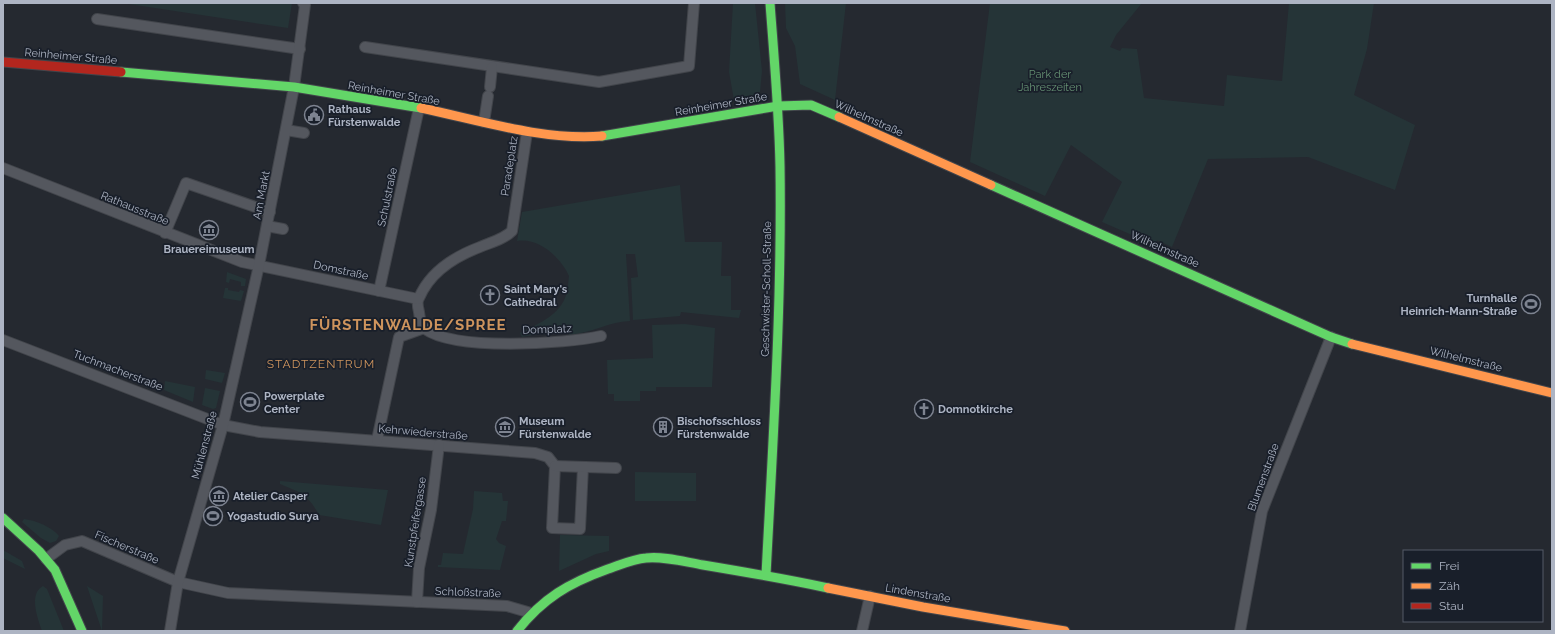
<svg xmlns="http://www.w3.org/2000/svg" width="1555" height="634" font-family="Raleway,sans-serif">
  <rect width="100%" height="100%" fill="#252930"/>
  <g fill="#253437">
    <polygon points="122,3 292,3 288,28"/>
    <polygon points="733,3 755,3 762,71 760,92 755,95 734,100 729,72"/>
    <polygon points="785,3 846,3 835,100 800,84 795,46 786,28"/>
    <polygon points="990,3 1142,3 1116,35 1110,47 1120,51 1122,48 1137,49 1144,98 1224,106 1227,75 1282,81 1289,3 1374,3 1367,49 1354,95 1415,125 1395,190 1308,157 1208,159 1172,247 1157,240 1155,245 1102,222 1122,182 1071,145 1045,196 970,162"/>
    <path d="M680,185L685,242H722L721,276H731V310H741L739,318L681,312L680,316L633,320L631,278L638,277L635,254H626L630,321C608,322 592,333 569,335V328L522,337L520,333C537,324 557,317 565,298C568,292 568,283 569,276C561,258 539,237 517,241L522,212Z"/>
    <polygon points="227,272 246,279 245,286 241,286 241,282 230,279 229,283 226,282"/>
    <polygon points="225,288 228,288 228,290 239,292 240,290 244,291 241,301 223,298"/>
    <polygon points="685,324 715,328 712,387 656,387 656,391 640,391 640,401 614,401 614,394 608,394 607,360 653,358 652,325"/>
    <polygon points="206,370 225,373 222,383 205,379"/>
    <polygon points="165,381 195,387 193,402 164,390"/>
    <polygon points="205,388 220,391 216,408 213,409 202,405"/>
    <polygon points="635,472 696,473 696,501 635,501"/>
    <path d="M280,481L388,490L381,525L319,515C307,493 301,493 280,484Z"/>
    <polygon points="474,491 502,493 503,501 508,501 506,521 502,521 496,539 499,543 506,546 500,570 438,567 438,565 441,565 443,553 463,554 473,509"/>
    <path d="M24,519C35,520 52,527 59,536L56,541L50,543L41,538L22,522Z"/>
    <polygon points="560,535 609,536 609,551 596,554 559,571"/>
    <polygon points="3,550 22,561 25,569 3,558"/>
    <path d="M43,586L47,589L64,631H42C38,619 28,594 43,586Z"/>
    <polygon points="87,586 103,596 102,631"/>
  </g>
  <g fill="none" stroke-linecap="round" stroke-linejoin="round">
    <g stroke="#42454b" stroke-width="12">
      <g id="street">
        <polyline points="97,19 300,49"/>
        <polyline points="365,47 599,82 689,66 694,3"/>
        <polyline points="490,87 492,67"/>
        <polyline points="484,122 488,96"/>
        <polyline points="286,130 304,133"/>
        <path d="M527,132L512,231C504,239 492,242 480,247C456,256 430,272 419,298C417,301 418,308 419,312C420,318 420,325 425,329C455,351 565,344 601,336"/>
        <polyline points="3,168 242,262 418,299"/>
        <polyline points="267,226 283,229"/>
        <polyline points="165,233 186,183 270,212"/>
        <polyline points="379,291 419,108"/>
        <polyline points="3,340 223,425 260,432 535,453 548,457 555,466"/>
        <polyline points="377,440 399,337 424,328"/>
        <polyline points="555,466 552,528 580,529 583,467"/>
        <polyline points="555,466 616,468"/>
        <polyline points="46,559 65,545 82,541 178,582 228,593 507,606 531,613"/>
        <polyline points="417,602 419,568 431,510 439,445"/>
        <polyline points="170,631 178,582 223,425 259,265 294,87 305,5 303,3"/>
        <polyline points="862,631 870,596"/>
        <polyline points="1240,631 1262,511 1331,337"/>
      </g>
    </g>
    <g stroke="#42454b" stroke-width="11">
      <g id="fast">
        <polyline points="121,72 294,87 421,108"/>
        <polyline points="602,136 778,106 811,105 839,117"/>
        <polyline points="991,185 1331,337 1352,344"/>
        <polyline points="3,518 39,551 55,570 82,631"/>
        <path d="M766,575C773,439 782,303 780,166C779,112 774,57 770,3"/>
        <path d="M517,631C543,598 569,583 608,569C620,565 633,559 646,558C664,556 685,562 703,565C745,572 786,579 828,588"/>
      </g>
    </g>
    <g stroke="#42454b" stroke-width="11">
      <g id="slow">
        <path d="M421,108C478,120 544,141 602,136"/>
        <polyline points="839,117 991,185"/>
        <polyline points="1352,344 1552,393"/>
        <polyline points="828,588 923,607 1065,631"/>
      </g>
    </g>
    <g stroke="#42454b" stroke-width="11">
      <polyline id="jam" points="3,62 121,72"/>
    </g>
    <use href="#street" stroke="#54575e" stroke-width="10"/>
    <use href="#fast" stroke="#63d668" stroke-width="9"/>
    <use href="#slow" stroke="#ff974d" stroke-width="9"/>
    <use href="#jam" stroke="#b3261e" stroke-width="9"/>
  </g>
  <defs>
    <g id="civic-ring" transform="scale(1)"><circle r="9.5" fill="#191f2a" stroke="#7d8390" stroke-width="1.5"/><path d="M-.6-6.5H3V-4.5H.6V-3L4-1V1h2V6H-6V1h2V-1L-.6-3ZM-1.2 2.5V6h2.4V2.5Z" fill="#7d8390"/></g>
    <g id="museum-ring" transform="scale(1)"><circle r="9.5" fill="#191f2a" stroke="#7d8390" stroke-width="1.5"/><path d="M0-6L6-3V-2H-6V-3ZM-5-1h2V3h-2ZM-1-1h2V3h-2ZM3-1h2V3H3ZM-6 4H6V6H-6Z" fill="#7d8390"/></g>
    <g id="church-ring" transform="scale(1)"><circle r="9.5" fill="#191f2a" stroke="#7d8390" stroke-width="1.5"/><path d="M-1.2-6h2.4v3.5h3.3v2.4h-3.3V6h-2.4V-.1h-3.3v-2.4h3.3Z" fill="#7d8390"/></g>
    <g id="stadium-ring" transform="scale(1)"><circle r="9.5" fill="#191f2a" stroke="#7d8390" stroke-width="1.5"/><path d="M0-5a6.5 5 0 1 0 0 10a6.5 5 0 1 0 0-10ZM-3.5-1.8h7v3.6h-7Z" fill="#7d8390"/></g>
    <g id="building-ring" transform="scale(1)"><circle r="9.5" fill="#191f2a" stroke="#7d8390" stroke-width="1.5"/><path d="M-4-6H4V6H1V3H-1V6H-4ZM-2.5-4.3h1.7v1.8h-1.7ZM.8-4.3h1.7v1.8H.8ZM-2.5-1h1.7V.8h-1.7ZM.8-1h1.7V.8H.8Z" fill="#7d8390"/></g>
  </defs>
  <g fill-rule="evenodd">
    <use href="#civic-ring" x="314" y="115"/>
    <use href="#museum-ring" x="209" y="230"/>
    <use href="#church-ring" x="490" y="295"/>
    <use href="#stadium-ring" x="1531" y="304"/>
    <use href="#stadium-ring" x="250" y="402"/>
    <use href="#church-ring" x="924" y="409"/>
    <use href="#museum-ring" x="505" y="427"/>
    <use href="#building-ring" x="663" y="427"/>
    <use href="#museum-ring" x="219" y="496"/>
    <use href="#stadium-ring" x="213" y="516"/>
  </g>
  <g text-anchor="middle" stroke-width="3.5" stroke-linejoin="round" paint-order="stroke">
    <g font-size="11" fill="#adb4c3" stroke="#191f2a">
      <text transform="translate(71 56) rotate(5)" y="4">Reinheimer Straße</text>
      <text transform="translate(394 93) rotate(10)" y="4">Reinheimer Straße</text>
      <text transform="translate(721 104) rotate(-10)" y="4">Reinheimer Straße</text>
      <text transform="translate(869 118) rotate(24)" y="4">Wilhelmstraße</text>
      <text transform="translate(509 166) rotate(-81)" y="4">Paradeplatz</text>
      <text transform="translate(261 195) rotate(-79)" y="4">Am Markt</text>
      <text transform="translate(387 197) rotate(-78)" y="4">Schulstraße</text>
      <text transform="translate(135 208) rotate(22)" y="4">Rathausstraße</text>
      <text transform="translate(1165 249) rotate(24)" y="4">Wilhelmstraße</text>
      <text transform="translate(341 270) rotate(12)" y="4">Domstraße</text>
      <text transform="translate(766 289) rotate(-89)" y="4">Geschwister-Scholl-Straße</text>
      <text transform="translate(547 329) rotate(-2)" y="4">Domplatz</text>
      <text transform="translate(1466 359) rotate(14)" y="4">Wilhelmstraße</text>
      <text transform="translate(118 370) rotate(21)" y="4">Tuchmacherstraße</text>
      <text transform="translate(423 432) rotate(5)" y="4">Kehrwiederstraße</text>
      <text transform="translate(204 445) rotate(-75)" y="4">Mühlenstraße</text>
      <text transform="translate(1263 477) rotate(-70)" y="4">Blumenstraße</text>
      <text transform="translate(415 522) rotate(-81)" y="4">Kunstpfeifergasse</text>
      <text transform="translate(127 547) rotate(23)" y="4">Fischerstraße</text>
      <text transform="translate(468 592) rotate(2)" y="4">Schloßstraße</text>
      <text transform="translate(918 593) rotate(10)" y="4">Lindenstraße</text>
    </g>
    <g font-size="11" fill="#669173" stroke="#191f2a">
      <text x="1050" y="78">Park der<tspan x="1050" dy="13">Jahreszeiten</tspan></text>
    </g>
    <g font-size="11" font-weight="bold" fill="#adb4c3" stroke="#191f2a" text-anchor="start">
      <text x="328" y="113">Rathaus<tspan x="328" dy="13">Fürstenwalde</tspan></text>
      <text x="209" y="253" text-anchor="middle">Brauereimuseum</text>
      <text x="504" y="293">Saint Mary's<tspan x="504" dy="13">Cathedral</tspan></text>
      <text x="1517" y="302" text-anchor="end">Turnhalle<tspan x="1517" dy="13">Heinrich-Mann-Straße</tspan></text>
      <text x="264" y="400">Powerplate<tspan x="264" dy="13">Center</tspan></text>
      <text x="938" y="413">Domnotkirche</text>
      <text x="519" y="425">Museum<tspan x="519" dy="13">Fürstenwalde</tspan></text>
      <text x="677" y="425">Bischofsschloss<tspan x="677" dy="13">Fürstenwalde</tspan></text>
      <text x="233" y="500">Atelier Casper</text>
      <text x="227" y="520">Yogastudio Surya</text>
    </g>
    <g font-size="12" letter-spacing="1" fill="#ce945d" stroke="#191f2a">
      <text x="321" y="368">STADTZENTRUM</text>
    </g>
    <g font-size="15" font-weight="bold" letter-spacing="1" fill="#ce945d" stroke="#191f2a">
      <text x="408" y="330">FÜRSTENWALDE/SPREE</text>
    </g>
  </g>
  <rect width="1555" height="634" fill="none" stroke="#adb4c3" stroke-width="8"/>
  <rect x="1403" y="550" width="140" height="72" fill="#191f2a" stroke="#545b67"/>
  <rect x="1411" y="563" width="20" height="6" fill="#63d668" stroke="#545b67"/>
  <text x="1439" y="570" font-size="12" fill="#adb4c3">Frei</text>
  <rect x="1411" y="583" width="20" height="6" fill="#ff974d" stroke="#545b67"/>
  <text x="1439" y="590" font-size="12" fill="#adb4c3">Zäh</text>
  <rect x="1411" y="603" width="20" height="6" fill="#b3261e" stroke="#545b67"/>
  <text x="1439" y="610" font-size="12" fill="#adb4c3">Stau</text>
</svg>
